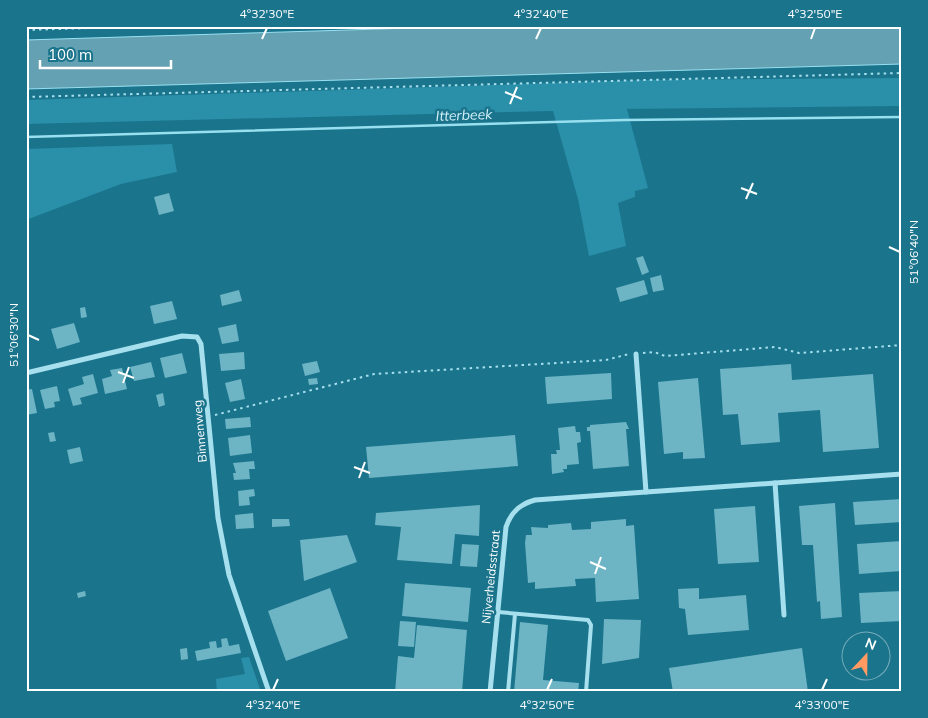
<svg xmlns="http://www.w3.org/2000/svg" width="928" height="718" font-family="Mulish,sans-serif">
  <rect width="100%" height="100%" fill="#1a748c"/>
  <g fill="#2a8fa8">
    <polygon points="902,78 902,106 627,109 648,188 635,191 635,197 618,203 626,246 589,256 578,199 553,111 26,124 26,100 647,80"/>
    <polygon points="172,144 177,172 121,184 26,220 26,149"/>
    <polygon points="249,657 261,692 217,692 216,679 245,674 241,658"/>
  </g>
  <polygon fill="#64a1b2" stroke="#98e0f0" points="476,26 902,26 902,64 26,89 26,40"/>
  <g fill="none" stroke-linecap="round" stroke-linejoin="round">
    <polyline stroke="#98e0f0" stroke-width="2.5" points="26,137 625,120 902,117"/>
  </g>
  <g fill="#6db4c5">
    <polygon points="169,193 174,211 159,215 154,197"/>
    <polygon points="643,256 649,272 642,275 636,258"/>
    <polygon points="661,275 664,290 653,292 650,278"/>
    <polygon points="644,280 648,294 620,302 616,288"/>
    <polygon points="239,290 242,301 222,306 220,295"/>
    <polygon points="172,301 177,319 154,324 150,306"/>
    <polygon points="85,307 87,317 81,318 80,308"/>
    <polygon points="74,323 80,342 57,349 51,329"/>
    <polygon points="236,324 239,341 222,344 218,328"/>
    <polygon points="244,352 245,369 221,371 219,354"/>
    <polygon points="182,353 187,373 165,378 160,358"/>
    <polygon points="317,361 320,372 305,376 302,364"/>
    <polygon points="151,362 155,377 134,381 130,367"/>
    <polygon points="791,364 792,380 873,374 879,448 823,452 820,410 778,413 780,442 741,445 738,414 723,415 720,369"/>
    <polygon points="122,368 127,389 105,394 102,379 112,376 110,370"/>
    <polygon points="611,373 612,399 547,404 545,377"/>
    <polygon points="93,374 98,393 80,398 82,404 73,406 68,389 84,384 82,377"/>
    <polygon points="317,378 318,384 309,385 308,379"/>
    <polygon points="698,378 705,458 683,459 683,452 664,454 658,382"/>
    <polygon points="241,379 245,399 230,402 225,383"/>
    <polygon points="57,386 60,401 54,402 55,407 45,409 40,390"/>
    <polygon points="32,389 37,413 26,415 26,390"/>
    <polygon points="163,393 165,405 159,407 156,395"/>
    <polygon points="250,417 251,427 226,429 225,419"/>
    <polygon points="626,422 629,429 626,429 629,466 593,469 590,431 587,431 587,427 590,427 590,425"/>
    <polygon points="575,426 576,432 580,432 581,442 577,443 579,464 567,465 567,469 563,469 564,472 552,474 551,454 557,454 556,450 560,450 558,428"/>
    <polygon points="54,432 56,441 50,442 48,433"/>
    <polygon points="250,435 252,453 230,456 228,438"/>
    <polygon points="515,435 518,466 369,478 366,447"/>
    <polygon points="80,447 83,461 70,464 67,450"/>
    <polygon points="254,461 255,469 249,469 250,479 234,480 233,473 236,473 233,463"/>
    <polygon points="254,489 255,496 249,497 250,505 239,506 238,491"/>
    <polygon points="902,499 902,522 855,525 853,502"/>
    <polygon points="835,503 842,617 821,619 820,601 817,602 813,545 802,545 799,506"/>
    <polygon points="480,505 479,536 455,534 452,564 397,560 401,527 375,525 376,513"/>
    <polygon points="755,506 759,562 718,564 714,509"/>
    <polygon points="253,513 254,528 236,529 235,515"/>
    <polygon points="272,519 289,519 290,526 272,527"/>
    <polygon points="626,519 626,526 634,525 639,599 596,602 595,578 575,579 576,586 535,589 535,582 528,583 525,543 526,535 532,535 531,527 548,528 548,525 571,523 572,530 591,529 591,522"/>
    <polygon points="347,535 357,562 304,581 300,540"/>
    <polygon points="902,541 902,571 859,574 857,544"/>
    <polygon points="462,544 479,545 477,567 460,566"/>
    <polygon points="405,583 471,588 468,622 402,616"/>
    <polygon points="330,588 348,638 286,661 268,611"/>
    <polygon points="699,588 699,599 746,595 749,630 688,635 685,609 679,608 678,589"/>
    <polygon points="85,591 86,596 78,598 77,593"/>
    <polygon points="902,591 902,621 861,623 859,593"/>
    <polygon points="604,619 641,620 639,658 602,664"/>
    <polygon points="400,621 416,622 414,647 398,646"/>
    <polygon points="520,622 548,625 543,680 579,683 578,692 514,692"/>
    <polygon points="417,625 467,630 462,692 395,692 398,656 414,658"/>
    <polygon points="227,638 229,646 239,644 241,653 197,661 195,651 210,648 209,642 216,641 217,648 222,647 221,639"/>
    <polygon points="187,648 188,659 181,660 180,649"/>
    <polygon points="802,648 808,692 673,692 669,668"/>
  </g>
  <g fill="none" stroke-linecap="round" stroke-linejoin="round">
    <g stroke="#a6dfed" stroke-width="2" stroke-dasharray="2.5 4" stroke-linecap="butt">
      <polyline points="26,30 156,26"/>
      <polyline points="26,97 902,73"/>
      <polyline points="643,353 654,352 665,356 775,347 799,353 902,345"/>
      <polyline points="215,415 374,374 606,360 629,354"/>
    </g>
    <g stroke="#a6dfed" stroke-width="4">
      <polyline points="498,612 588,620 591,625 586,692"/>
      <polyline points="508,692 515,614"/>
    </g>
    <g stroke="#a6dfed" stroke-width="5">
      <polyline points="636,354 646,492 775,483 784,615"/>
      <polyline points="26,373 182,336 197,337 201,344 218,518 229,575 269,692"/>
      <polyline points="775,483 902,474"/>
      <path d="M490,692L506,527C511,512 520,504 535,500L646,492"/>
    </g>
  </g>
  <path fill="none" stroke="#fff" stroke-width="2" d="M262,39L267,28M536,39L541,28M811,39L815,28M505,92L522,99M510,104L517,87M741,188L757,194M746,199L753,183M889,247L900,252M28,335L39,340M118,372L134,378M123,383L129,367M354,467L370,473M359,478L365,462M590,562L606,569M595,574L601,557M273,690L278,679M547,690L552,679M822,690L827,679"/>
  <g text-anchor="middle" stroke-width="5" stroke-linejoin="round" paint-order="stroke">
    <g font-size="12" fill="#fff" stroke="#1a748c">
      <text transform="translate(200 431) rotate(-95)" y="4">Binnenweg</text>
      <text transform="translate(491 577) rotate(-84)" y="4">Nijverheidsstraat</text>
    </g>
    <g font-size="14" font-style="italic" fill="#d4f2fa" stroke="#1a748c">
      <text transform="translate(464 115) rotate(-2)" y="5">Itterbeek</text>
    </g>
  </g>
  <rect width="928" height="718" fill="none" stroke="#1a748c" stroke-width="55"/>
  <g transform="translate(866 656) rotate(22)"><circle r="24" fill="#1a748c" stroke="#76acba"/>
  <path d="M0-4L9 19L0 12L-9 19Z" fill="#ff9a62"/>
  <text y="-8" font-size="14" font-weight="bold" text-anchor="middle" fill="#ffffff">N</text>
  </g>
  <path d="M40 60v8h131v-8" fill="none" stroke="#ffffff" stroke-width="2.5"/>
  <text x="48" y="60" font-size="15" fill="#ffffff" stroke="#1a748c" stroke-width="4" paint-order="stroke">100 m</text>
  <rect x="28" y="28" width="872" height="662" fill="none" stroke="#fff" stroke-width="2"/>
  <g font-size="12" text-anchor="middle" fill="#fff">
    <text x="267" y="18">4°32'30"E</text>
    <text x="541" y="18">4°32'40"E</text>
    <text x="815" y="18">4°32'50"E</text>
    <text transform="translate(914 252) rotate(-90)" y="4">51°06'40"N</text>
    <text transform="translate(14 335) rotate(-90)" y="4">51°06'30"N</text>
    <text x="273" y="709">4°32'40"E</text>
    <text x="547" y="709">4°32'50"E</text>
    <text x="822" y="709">4°33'00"E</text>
  </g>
</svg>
